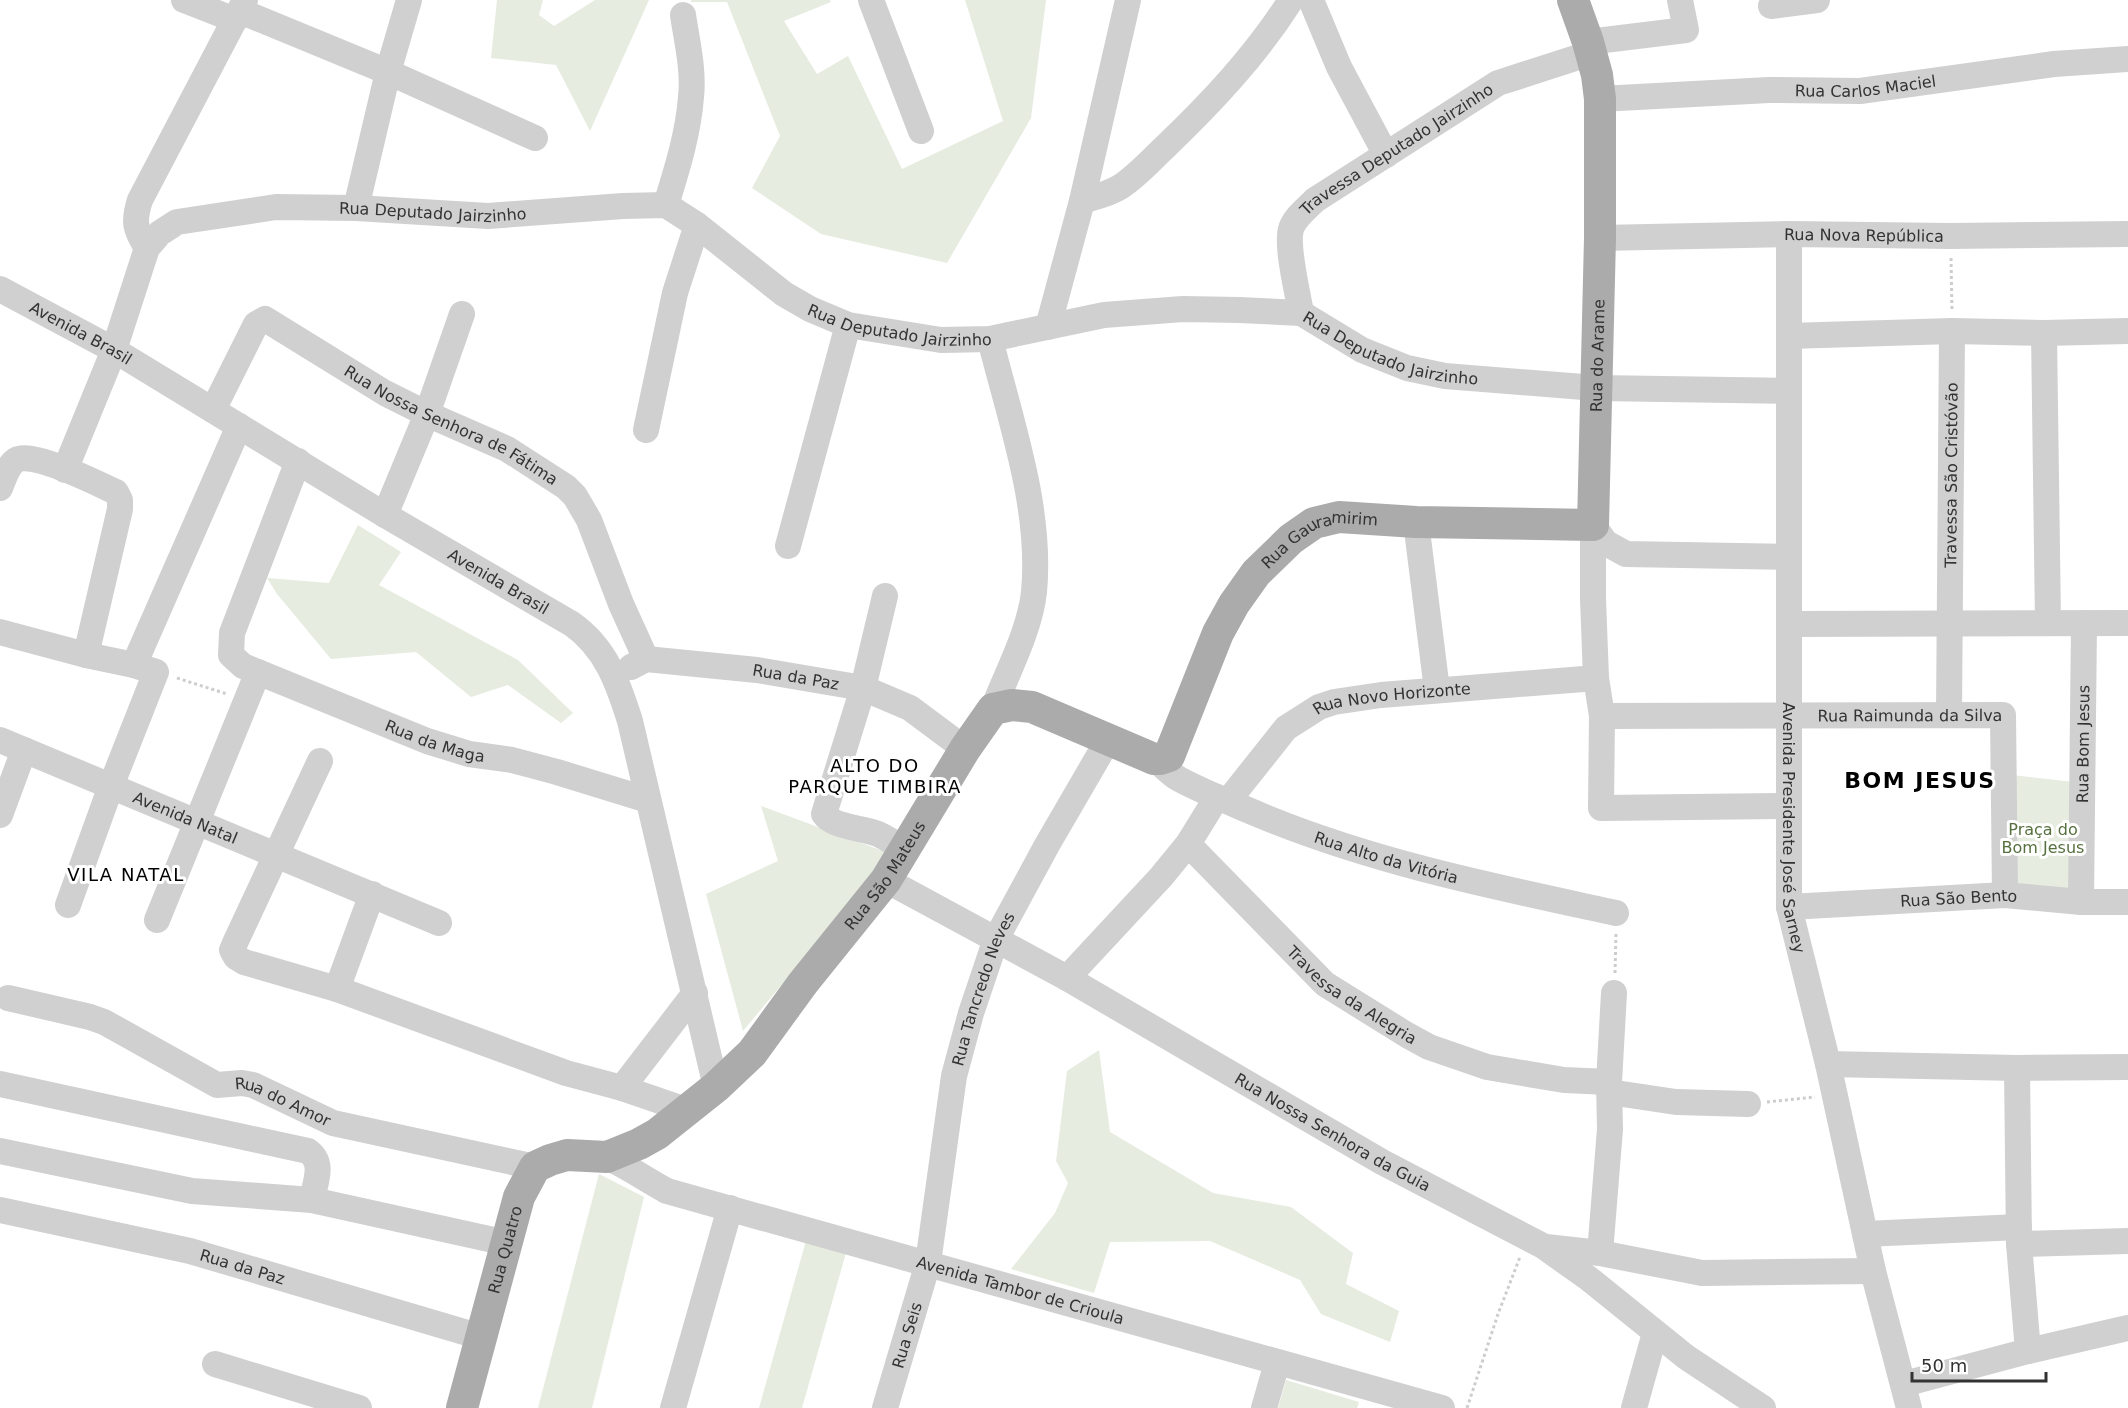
<svg xmlns="http://www.w3.org/2000/svg" width="2128" height="1408" font-family="'DejaVu Sans',sans-serif">
  <rect width="100%" height="100%" fill="#fff"/>
  <g fill="#e6ecdf">
    <polygon points="497,0 543,0 539,15 554,26 595,0 649,0 590,131 556,65 491,58"/>
    <polygon points="691,0 830,0 831,2 784,21 817,74 848,56 902,169 1003,121 965,0 1046,0 1031,118 947,263 821,234 752,188 780,136 727,2 691,2"/>
    <polygon points="358,525 401,552 379,585 518,660 573,713 561,723 508,685 471,697 416,652 331,659 277,594 267,578 329,583"/>
    <polygon points="2003,774 2082,783 2081,902 2005,895"/>
    <polygon points="761,806 891,854 743,1031 706,894 778,861"/>
    <polygon points="1099,1050 1110,1132 1213,1193 1291,1207 1353,1253 1346,1284 1399,1311 1390,1342 1321,1314 1300,1280 1210,1241 1110,1242 1094,1293 1011,1269 1055,1213 1068,1183 1056,1161 1067,1071"/>
    <polygon points="599,1174 644,1197 592,1408 538,1408"/>
    <polygon points="807,1237 846,1253 802,1408 759,1408"/>
    <polygon points="1286,1380 1359,1402 1357,1408 1278,1408"/>
  </g>
  <g fill="none" stroke-linecap="round" stroke-linejoin="round">
    <g stroke="#cdcdcd" stroke-width="3" stroke-dasharray="3 3" stroke-linecap="butt">
      <polyline points="1951,258 1952,311"/>
      <polyline points="177,678 227,694"/>
      <polyline points="1615,973 1616,932"/>
      <polyline points="1767,1102 1815,1097"/>
      <polyline points="1467,1408 1498,1314 1520,1257"/>
    </g>
    <g stroke="#d0d0d0" stroke-width="26">
      <polyline points="184,0 235,20"/>
      <polyline points="871,0 921,131"/>
      <polyline points="1311,0 1339,67 1386,155"/>
      <polyline points="1771,6 1817,0"/>
      <polyline points="240,11 388,72 535,138"/>
      <polyline points="1588,42 1686,30 1680,0"/>
      <path id="s1" d="M1600,99L1769,90L1860,91L2054,64L2128,59"/>
      <path d="M1082,201C1095,197 1109,194 1120,187C1137,176 1151,160 1165,147C1212,102 1256,55 1291,0"/>
      <path d="M666,205C677,169 688,135 691,97C694,70 687,42 683,15"/>
      <polyline points="356,208 388,72 409,0"/>
      <path id="s2" d="M1789,234V907L1828,1064L1873,1271L1909,1408"/>
      <path id="s3" d="M1600,238L1789,234L1951,236L2128,234"/>
      <path d="M147,248C135,229 133,222 140,200L245,0"/>
      <path id="s4" d="M0,289L114,350L385,515L572,624C606,648 618,683 630,721L716,1087"/>
      <path id="s5" d="M1301,313C1298,294 1286,247 1291,229C1294,218 1307,208 1315,200L1498,83L1591,53"/>
      <polyline points="1048,327 1082,201 1128,0"/>
      <polyline points="2044,333 2048,623"/>
      <polyline points="1789,336 1952,331 2044,333 2128,331"/>
      <path d="M990,339C1010,419 1042,508 1034,592C1030,630 1007,673 993,709"/>
      <path id="s6" d="M213,410L256,324L265,319L385,393L427,414L507,449L566,487L575,496L589,520L621,604L646,659"/>
      <polyline points="646,430 675,293 697,225"/>
      <path id="s7" d="M298,461L232,633L231,655L243,666L427,741L469,754L512,760L557,772L648,800"/>
      <path id="s8" d="M65,470L114,350L147,248L160,233L177,222L276,207L356,208L488,216L623,206L666,205L697,225L784,294L810,309L848,325L941,340L990,339L1104,315L1183,309L1239,310L1301,313L1362,350L1407,368L1445,376L1596,388L1789,391"/>
      <path d="M0,488C4,479 7,466 16,460C32,450 98,484 116,492L120,500V509L86,655"/>
      <polyline points="385,515 427,414 462,314"/>
      <polyline points="1416,522 1437,690"/>
      <polyline points="1593,525 1593,599 1596,678 1602,716 1601,808 1789,806"/>
      <polyline points="1593,525 1606,543 1626,554 1789,557"/>
      <polyline points="788,546 848,325"/>
      <path d="M885,596L863,688L824,814C832,827 864,828 878,834C887,838 895,844 904,849"/>
      <polyline points="1789,624 2128,623"/>
      <polyline points="0,632 86,655 134,665 156,672 111,786 68,905"/>
      <polyline points="134,665 239,426"/>
      <path id="s9" d="M631,667L646,659L757,670L863,688L910,708L965,749"/>
      <path id="s10" d="M1949,715L1952,331"/>
      <path id="s11" d="M1602,716L2003,715L2005,895"/>
      <path id="s12" d="M0,740L439,923"/>
      <path id="s13" d="M1154,759C1163,765 1170,774 1179,779C1205,793 1234,804 1262,816C1376,863 1496,887 1616,913"/>
      <polyline points="320,761 235,943 232,950 236,957 244,962 337,989 566,1073 622,1088 695,993"/>
      <path id="s14" d="M1228,801L1286,728L1319,707L1334,702L1381,695L1596,678"/>
      <polyline points="0,815 24,750"/>
      <path id="s15" d="M1188,844L1325,984L1407,1035L1429,1047L1487,1067L1564,1080L1609,1082"/>
      <path id="s16" d="M886,880L1067,978L1382,1162L1543,1246L1588,1278L1686,1357L1763,1408"/>
      <path id="s17" d="M2081,902L2084,623"/>
      <path id="s18" d="M1789,907L2005,895L2081,902H2128"/>
      <polyline points="157,920 258,672"/>
      <polyline points="1067,978 1161,877 1188,844 1217,797"/>
      <polyline points="337,989 372,894"/>
      <path id="s19" d="M8,998L90,1017L104,1022L217,1085L242,1083L253,1085L333,1123L535,1167"/>
      <polyline points="1828,1064 2017,1068 2128,1067"/>
      <polyline points="2017,1068 2019,1244 2028,1351"/>
      <path d="M0,1084L308,1151C325,1163 315,1182 312,1200"/>
      <polyline points="622,1088 686,1110"/>
      <polyline points="1609,1092 1676,1102 1748,1104"/>
      <polyline points="0,1151 192,1191 312,1200 507,1243"/>
      <path id="s20" d="M607,1157C628,1167 647,1180 667,1191L1442,1408"/>
      <path id="s21" d="M0,1210L190,1251L481,1337"/>
      <polyline points="1865,1234 2019,1227"/>
      <polyline points="2019,1244 2128,1241"/>
      <polyline points="1546,1247 1600,1253 1702,1273 1873,1271"/>
      <polyline points="1600,1253 1610,1129 1609,1082 1614,993"/>
      <polyline points="215,1364 359,1408"/>
      <polyline points="1904,1384 2028,1351 2128,1328"/>
      <polyline points="673,1408 730,1208"/>
      <path id="s22" d="M885,1408L928,1263L954,1076L971,1013L996,939L1047,845L1108,740"/>
      <polyline points="1264,1408 1277,1363"/>
      <polyline points="1634,1408 1655,1333"/>
    </g>
    <path stroke="#ababab" stroke-width="32" id="s23" d="M462,1408L519,1197L535,1167L550,1160L567,1155L607,1157L639,1144L657,1134L716,1087L752,1053L803,983L886,880L965,749L993,709L1012,705L1032,707L1154,759H1160L1169,756L1218,633L1234,604L1256,573L1291,539L1314,523L1339,517L1416,522L1593,525L1600,238V99L1597,75L1588,42L1573,0"/>
  </g>
  <g text-anchor="middle" stroke-width="6" stroke-linejoin="round" paint-order="stroke">
    <g font-size="16" fill="#333" stroke="#fff">
      <text dy="6" stroke="none"><textPath href="#s1" startOffset="266">Rua Carlos Maciel</textPath></text>
      <text dy="6" stroke="none"><textPath href="#s5" startOffset="219">Travessa Deputado Jairzinho</textPath></text>
      <text dy="6" stroke="none"><textPath href="#s8" startOffset="534">Rua Deputado Jairzinho</textPath></text>
      <text dy="6" stroke="none"><textPath href="#s3" startOffset="264">Rua Nova República</textPath></text>
      <text dy="6" stroke="none"><textPath href="#s8" startOffset="1038">Rua Deputado Jairzinho</textPath></text>
      <text dy="6" stroke="none"><textPath href="#s4" startOffset="92">Avenida Brasil</textPath></text>
      <text dy="6" stroke="none"><textPath href="#s8" startOffset="1542">Rua Deputado Jairzinho</textPath></text>
      <text dy="6" stroke="none"><textPath href="#s23" startOffset="1845">Rua do Arame</textPath></text>
      <text dy="6" stroke="none"><textPath href="#s6" startOffset="321">Rua Nossa Senhora de Fátima</textPath></text>
      <text dy="6" stroke="none"><textPath href="#s10" startOffset="240">Travessa São Cristóvão</textPath></text>
      <text dy="6" stroke="none"><textPath href="#s23" startOffset="1395">Rua Gauramirim</textPath></text>
      <text dy="6" stroke="none"><textPath href="#s4" startOffset="578">Avenida Brasil</textPath></text>
      <text dy="6" stroke="none"><textPath href="#s9" startOffset="168">Rua da Paz</textPath></text>
      <text dy="6" stroke="none"><textPath href="#s14" startOffset="206">Rua Novo Horizonte</textPath></text>
      <text dy="6" stroke="none"><textPath href="#s11" startOffset="308">Rua Raimunda da Silva</textPath></text>
      <text dy="6" stroke="none"><textPath href="#s7" startOffset="429">Rua da Maga</textPath></text>
      <text dy="6" stroke="none"><textPath href="#s17" startOffset="158">Rua Bom Jesus</textPath></text>
      <text dy="6" stroke="none"><textPath href="#s12" startOffset="201">Avenida Natal</textPath></text>
      <text dy="6" stroke="none"><textPath href="#s2" startOffset="594">Avenida Presidente José Sarney</textPath></text>
      <text dy="6" stroke="none"><textPath href="#s13" startOffset="254">Rua Alto da Vitória</textPath></text>
      <text dy="6" stroke="none"><textPath href="#s23" startOffset="729">Rua São Mateus</textPath></text>
      <text dy="6" stroke="none"><textPath href="#s18" startOffset="170">Rua São Bento</textPath></text>
      <text dy="6" stroke="none"><textPath href="#s22" startOffset="432">Rua Tancredo Neves</textPath></text>
      <text dy="6" stroke="none"><textPath href="#s15" startOffset="224">Travessa da Alegria</textPath></text>
      <text dy="6" stroke="none"><textPath href="#s19" startOffset="298">Rua do Amor</textPath></text>
      <text dy="6" stroke="none"><textPath href="#s16" startOffset="513">Rua Nossa Senhora da Guia</textPath></text>
      <text dy="6" stroke="none"><textPath href="#s23" startOffset="164">Rua Quatro</textPath></text>
      <text dy="6" stroke="none"><textPath href="#s21" startOffset="249">Rua da Paz</textPath></text>
      <text dy="6" stroke="none"><textPath href="#s20" startOffset="436">Avenida Tambor de Crioula</textPath></text>
      <text dy="6" stroke="none"><textPath href="#s22" startOffset="76">Rua Seis</textPath></text>
    </g>
    <g font-size="16" fill="#56703f" stroke="#fff">
      <text x="2043" y="835">Praça do<tspan x="2043" dy="18">Bom Jesus</tspan></text>
    </g>
    <g font-size="18" letter-spacing="1.5" fill="#000" stroke="#fff">
      <text x="875" y="772">ALTO DO<tspan x="875" dy="21">PARQUE TIMBIRA</tspan></text>
      <text x="126" y="881">VILA NATAL</text>
    </g>
    <g font-size="22" font-weight="bold" letter-spacing="1.5" fill="#000" stroke="#fff">
      <text x="1920" y="788">BOM JESUS</text>
    </g>
  </g>
  <path d="M1912 1372v9h134v-9" fill="none" stroke="#333333" stroke-width="3"/>
  <text x="1921" y="1372" font-size="18" fill="#333333" stroke="#ffffff" stroke-width="4.5" paint-order="stroke">50 m</text>
</svg>
